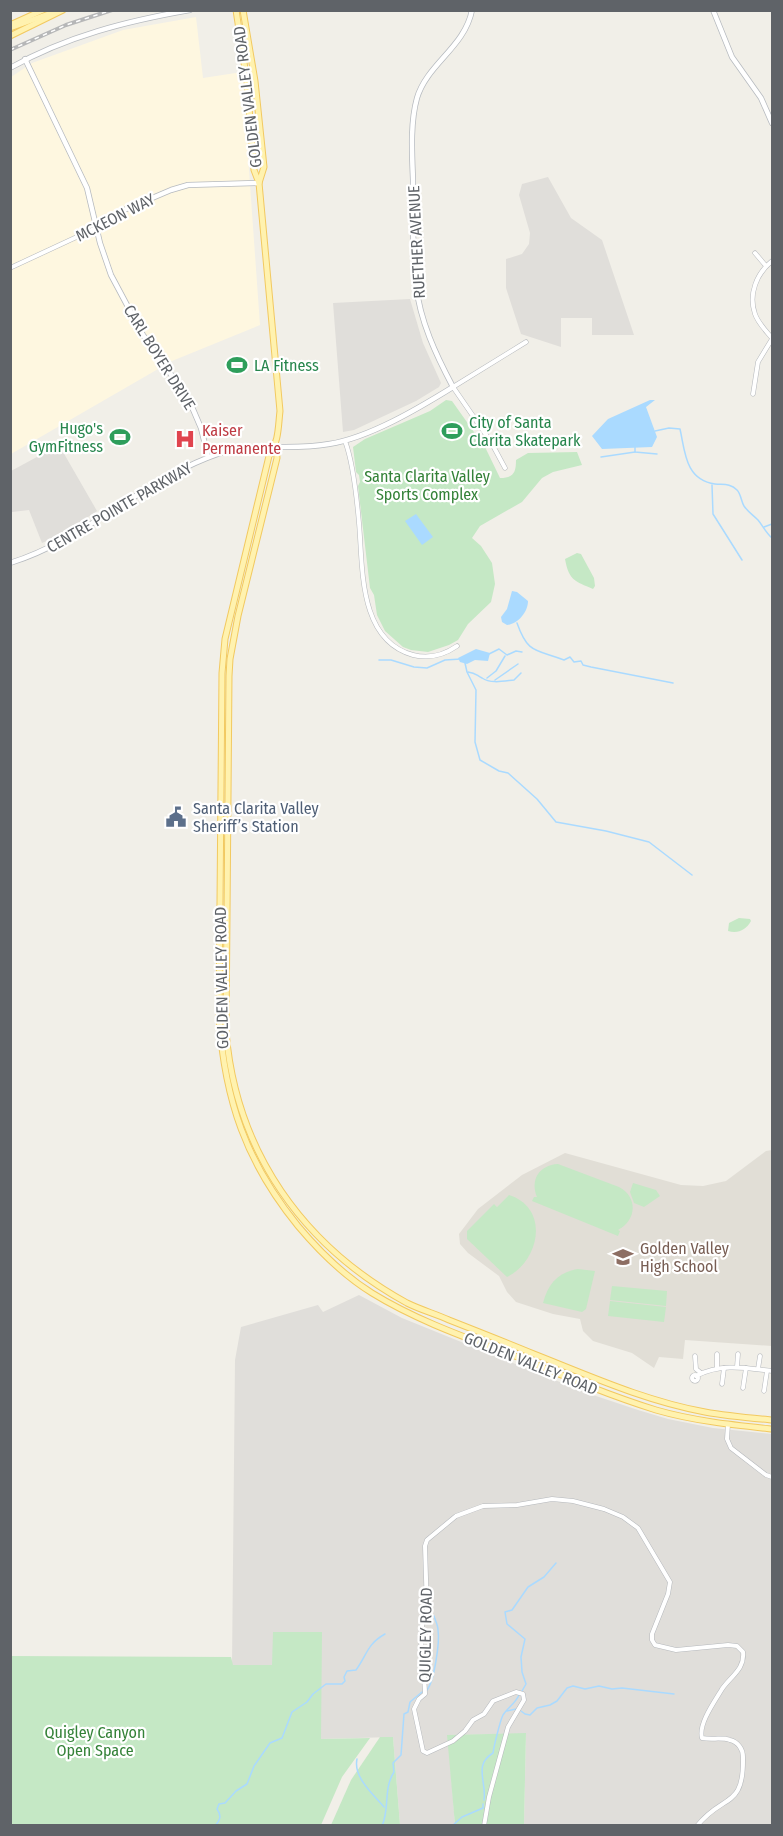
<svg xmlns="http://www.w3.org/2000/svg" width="783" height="1836" font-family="'Fira Sans Condensed',sans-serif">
  <rect width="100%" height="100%" fill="#f1efe8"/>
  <polygon fill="#fef7e0" points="196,17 203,78 242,72 260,325 172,361 11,454 11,77 32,63 123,30"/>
  <g fill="#e0deda">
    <polygon points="548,177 571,218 602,240 634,335 592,335 592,318 561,318 561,347 521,334 506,288 506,259 522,254 529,244 530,233 519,195 522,184"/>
    <polygon points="410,299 423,343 441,383 439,387 416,401 354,430 343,432 333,303"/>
    <polygon points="59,445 97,511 64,533 42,543 29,510 12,512 11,471"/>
    <polygon points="359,1295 402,1318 587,1393 638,1410 668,1419 713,1428 772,1434 772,1825 524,1825 526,1734 448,1735 455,1825 400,1825 393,1737 321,1739 272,1665 232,1665 235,1360 241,1327 318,1305 323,1312"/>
  </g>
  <polygon fill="#e1ded6" points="772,1150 772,1346 685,1340 683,1359 659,1357 654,1368 632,1353 593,1341 583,1331 580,1319 553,1314 516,1302 507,1292 499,1276 468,1253 460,1244 459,1234 478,1209 522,1175 565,1153 681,1185 703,1186 726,1181 766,1151"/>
  <g fill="#c5e8c5">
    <path d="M446,400L452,401L486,449L500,478C514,478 516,472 516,460L528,453L577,452L582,465L553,472L542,478L522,502L480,526L472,538L481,546L492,563L495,584L491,602L468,624L458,640L449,645L428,652L411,650L403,647L385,631L377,615L374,595L370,588L358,486L360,482L359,475L356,472L353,447L365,439L430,411Z"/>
    <path d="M577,553L581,554L594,578L595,586L593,589C575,581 569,581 565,559Z"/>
    <path d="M739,918L750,919L751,921C746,930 738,934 728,931L729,923Z"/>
    <path d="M558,1164L619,1187C638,1197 637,1220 618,1230L620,1231L618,1236L532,1201L534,1197H537C530,1180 539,1165 558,1164Z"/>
    <polygon points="633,1183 656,1190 660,1196 644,1207 634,1203 630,1192"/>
    <path d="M509,1195C550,1208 540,1261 507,1277L467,1239V1231L494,1204L497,1207Z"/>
    <path d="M578,1269L595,1271L586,1309L582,1312L543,1303C548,1284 558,1272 578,1269Z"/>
    <polygon points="612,1286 667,1291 666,1306 610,1300"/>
    <polygon points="610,1301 666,1307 664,1322 608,1316"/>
    <polygon points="273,1632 322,1632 321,1739 370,1738 342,1777 321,1825 11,1825 11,1656 231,1657 233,1665 272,1665"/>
    <polygon points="526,1733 524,1825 455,1825 447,1735"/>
    <polygon points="380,1737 393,1737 400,1825 331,1825 351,1780"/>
  </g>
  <g fill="#aadaff">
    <polygon points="650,400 655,400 646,407 657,437 652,447 602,449 592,436 608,419"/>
    <polygon points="416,514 433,537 422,545 405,521"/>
    <path d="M512,591L517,592L528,601C528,612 518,624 507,625L502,622L501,617L507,609Z"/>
    <polygon points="476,649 490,653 488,661 475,660 467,664 460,662 458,658"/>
  </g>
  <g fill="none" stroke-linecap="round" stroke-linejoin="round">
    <g stroke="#aadaff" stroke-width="1.5">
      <path d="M655,431L669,428L680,429C685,451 685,480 715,484C723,485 730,483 737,490C741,494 741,501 744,506C748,512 753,515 758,520C763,526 766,533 772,538"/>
      <polyline points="635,447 635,452 657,454"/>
      <polyline points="601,457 635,452"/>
      <polyline points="712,485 713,514 742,560"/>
      <polyline points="764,527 772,524"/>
      <path d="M517,623C528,654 535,649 564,660L570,657L574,662L581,661L583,665L591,667L673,683"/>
      <polyline points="489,654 499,649 507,655 516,651 522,652"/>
      <polyline points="379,660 391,660 414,667 427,668 445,660 461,659"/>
      <polyline points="465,663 467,672 476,690 475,742 480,760 499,771 508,773 537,799 556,822 606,831 649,842 692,875"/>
      <path d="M468,672C476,673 476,675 482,678C491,684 504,681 514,680L521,673"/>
      <polyline points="487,678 496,671 505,656"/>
      <polyline points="495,680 518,664"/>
      <path d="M427,1690C434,1681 440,1643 438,1630C438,1625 435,1620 434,1616"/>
      <polyline points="522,1691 526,1684 522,1672 521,1657 525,1639 507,1624 505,1612 512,1610 528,1587 544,1577 556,1563"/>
      <polyline points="507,1711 516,1709"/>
      <polyline points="521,1711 525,1714 530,1715 537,1708 550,1705 557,1701 567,1688 573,1686 585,1689 599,1686 612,1689 622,1688 674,1694"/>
      <path d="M357,1759C353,1777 373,1794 384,1807"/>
      <path d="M484,1800C487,1782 473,1765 493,1753C494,1746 500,1721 503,1715C508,1707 515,1704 519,1695"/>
      <path d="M215,1826C220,1820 222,1816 217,1809L219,1804L225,1803L236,1791L247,1784L254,1766L270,1743L282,1738L292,1712L307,1702L313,1694L326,1684H342L345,1681L344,1677L347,1671L356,1670C367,1655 367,1644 385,1634"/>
      <path d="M382,1826C390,1808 383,1789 394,1772L393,1763L401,1755L404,1714L408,1712L410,1702L422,1692"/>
      <polyline points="452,1826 462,1817 483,1808 483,1804"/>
    </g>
    <g stroke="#b5b8bc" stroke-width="5">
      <g id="street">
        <polyline points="755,253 766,266"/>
        <path d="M772,261C757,273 748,294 755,314C758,323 766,331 772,338"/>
        <polyline points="10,268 96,228"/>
        <polyline points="753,394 758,362 772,339"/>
        <path d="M345,441C353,462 357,500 359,523C363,567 358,640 413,655C429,659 444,655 457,646"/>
        <polyline points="505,468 491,442 453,387 526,342"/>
        <polyline points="695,1356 696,1369 701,1373"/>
        <polyline points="737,1367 738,1354"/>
        <polyline points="717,1368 717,1354"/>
        <polyline points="758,1369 760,1356"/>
        <circle cx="695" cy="1378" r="3"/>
        <path d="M696,1376C721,1363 746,1368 772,1371"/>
        <polyline points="722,1384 724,1368"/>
        <polyline points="743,1388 746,1368"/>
        <polyline points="764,1391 767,1371"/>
        <polyline points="728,1424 727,1439 731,1448 766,1475 772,1477"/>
        <path d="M484,1826L489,1797L508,1727L524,1700L523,1694L516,1692L493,1701L484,1714L473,1720L465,1731L453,1741L427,1753L423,1751L414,1709L419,1699L425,1694C425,1670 415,1630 427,1610L425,1546L427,1540L456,1516L483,1506L517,1505L552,1499L573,1501L604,1509L623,1517L638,1528L670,1582L668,1594L652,1634V1640L655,1645L676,1650L728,1645L737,1646L743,1652C745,1669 731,1676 722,1689C715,1701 698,1724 702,1738C712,1740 721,1737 730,1740C738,1742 743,1749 743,1757C744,1810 723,1793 697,1826"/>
      </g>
    </g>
    <g stroke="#b6babf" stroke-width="6">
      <g id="secondary">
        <polyline points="713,10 732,57 761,98 772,123"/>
        <polyline points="25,59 87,188 100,243 111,275 143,335 189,400 201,428 208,457"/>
        <path d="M10,68C67,36 127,21 190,10"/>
        <polyline points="96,228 124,210 171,190 188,185 259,183"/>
        <path d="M10,563C83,540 137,486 207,458C253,439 285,452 329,444C369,438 419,408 453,387C436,355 420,321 416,285C412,250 413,215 413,180C412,154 410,123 417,98C427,64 465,47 472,10"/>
      </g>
    </g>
    <g stroke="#f2c960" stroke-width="7">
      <g id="primary">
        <path d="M236,10L247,82L254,170L259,183L280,411C278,428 279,441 269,456L225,639L222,673L219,1018C225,1101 246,1162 298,1226C319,1251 343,1275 372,1293C419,1322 473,1340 525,1360C568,1378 611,1396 656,1410C694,1421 734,1425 772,1429"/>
        <polyline points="243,10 255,81 264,167 259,183"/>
        <polyline points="10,25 43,10"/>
        <polyline points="10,28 54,12"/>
        <polyline points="10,36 63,10"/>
        <path d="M276,446L277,458L238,616L230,659L229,676L226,1032C236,1152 303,1246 407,1303C421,1310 436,1314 449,1320C477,1331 505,1342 534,1354C590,1376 645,1401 705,1412C727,1416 750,1418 772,1420"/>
      </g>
    </g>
    <use href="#street" stroke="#fff" stroke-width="4"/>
    <use href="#secondary" stroke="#fff" stroke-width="4.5"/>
    <use href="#primary" stroke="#fff2af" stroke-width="5"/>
    <g stroke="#b6b7b8" stroke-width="4">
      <polyline id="rail" points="10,50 66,25 112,10"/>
    </g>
    <use href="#rail" stroke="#fff" stroke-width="1.5" stroke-dasharray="4.5" stroke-linecap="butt"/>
  </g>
  <defs>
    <g id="stadium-bare" transform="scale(1.62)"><path d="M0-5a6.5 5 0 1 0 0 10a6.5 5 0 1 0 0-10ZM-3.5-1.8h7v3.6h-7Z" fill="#2e9e5b" stroke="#fff" stroke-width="2.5" paint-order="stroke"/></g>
    <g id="hospital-bare" transform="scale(1.62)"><path d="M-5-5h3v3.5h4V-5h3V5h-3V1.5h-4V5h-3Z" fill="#e0444e" stroke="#fff" stroke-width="2.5" paint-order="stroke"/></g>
    <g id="civic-bare" transform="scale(1.62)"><path d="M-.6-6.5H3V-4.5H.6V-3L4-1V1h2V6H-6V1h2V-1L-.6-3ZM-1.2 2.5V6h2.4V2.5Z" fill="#5c6f8a" stroke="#fff" stroke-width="2.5" paint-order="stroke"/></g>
    <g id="school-bare" transform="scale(1.62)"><path d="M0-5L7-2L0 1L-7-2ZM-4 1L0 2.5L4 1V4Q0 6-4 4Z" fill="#8d6e63" stroke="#fff" stroke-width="2.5" paint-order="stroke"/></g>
  </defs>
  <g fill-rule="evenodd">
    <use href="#stadium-bare" x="237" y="365"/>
    <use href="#stadium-bare" x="452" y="431"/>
    <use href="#stadium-bare" x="120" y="437"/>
    <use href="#hospital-bare" x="185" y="439"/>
    <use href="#civic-bare" x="176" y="817"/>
    <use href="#school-bare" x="623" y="1257"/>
  </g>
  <g text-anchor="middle" stroke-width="4.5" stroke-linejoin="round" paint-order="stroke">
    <g font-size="16" fill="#5f6368" stroke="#fff">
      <text transform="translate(247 97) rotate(-97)" y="6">GOLDEN VALLEY ROAD</text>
      <text transform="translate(115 217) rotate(-27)" y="6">MCKEON WAY</text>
      <text transform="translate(416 242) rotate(-93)" y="6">RUETHER AVENUE</text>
      <text transform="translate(160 357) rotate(58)" y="6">CARL BOYER DRIVE</text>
      <text transform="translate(119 507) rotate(-30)" y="6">CENTRE POINTE PARKWAY</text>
      <text transform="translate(221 978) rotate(-91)" y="6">GOLDEN VALLEY ROAD</text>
      <text transform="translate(531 1363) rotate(22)" y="6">GOLDEN VALLEY ROAD</text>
      <text transform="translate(425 1635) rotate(-89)" y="6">QUIGLEY ROAD</text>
    </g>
    <g font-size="16" fill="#27864d" stroke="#fff" text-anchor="start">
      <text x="254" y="371">LA Fitness</text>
      <text x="469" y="428">City of Santa<tspan x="469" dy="18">Clarita Skatepark</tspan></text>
      <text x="103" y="434" text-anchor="end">Hugo's<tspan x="103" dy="18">GymFitness</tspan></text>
    </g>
    <g font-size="16" fill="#be3a42" stroke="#fff" text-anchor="start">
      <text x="202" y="436">Kaiser<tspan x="202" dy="18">Permanente</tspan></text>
    </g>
    <g font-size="16" fill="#348238" stroke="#fff">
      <text x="427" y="482">Santa Clarita Valley<tspan x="427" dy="18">Sports Complex</tspan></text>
      <text x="95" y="1738">Quigley Canyon<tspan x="95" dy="18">Open Space</tspan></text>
    </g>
    <g font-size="16" fill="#4e5e75" stroke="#fff" text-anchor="start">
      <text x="193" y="814">Santa Clarita Valley<tspan x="193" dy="18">Sheriff’s Station</tspan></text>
    </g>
    <g font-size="16" fill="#785e54" stroke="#fff" text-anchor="start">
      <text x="640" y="1254">Golden Valley<tspan x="640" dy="18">High School</tspan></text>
    </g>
  </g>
  <rect width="783" height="1836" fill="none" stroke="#5f6368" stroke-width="24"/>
</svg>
